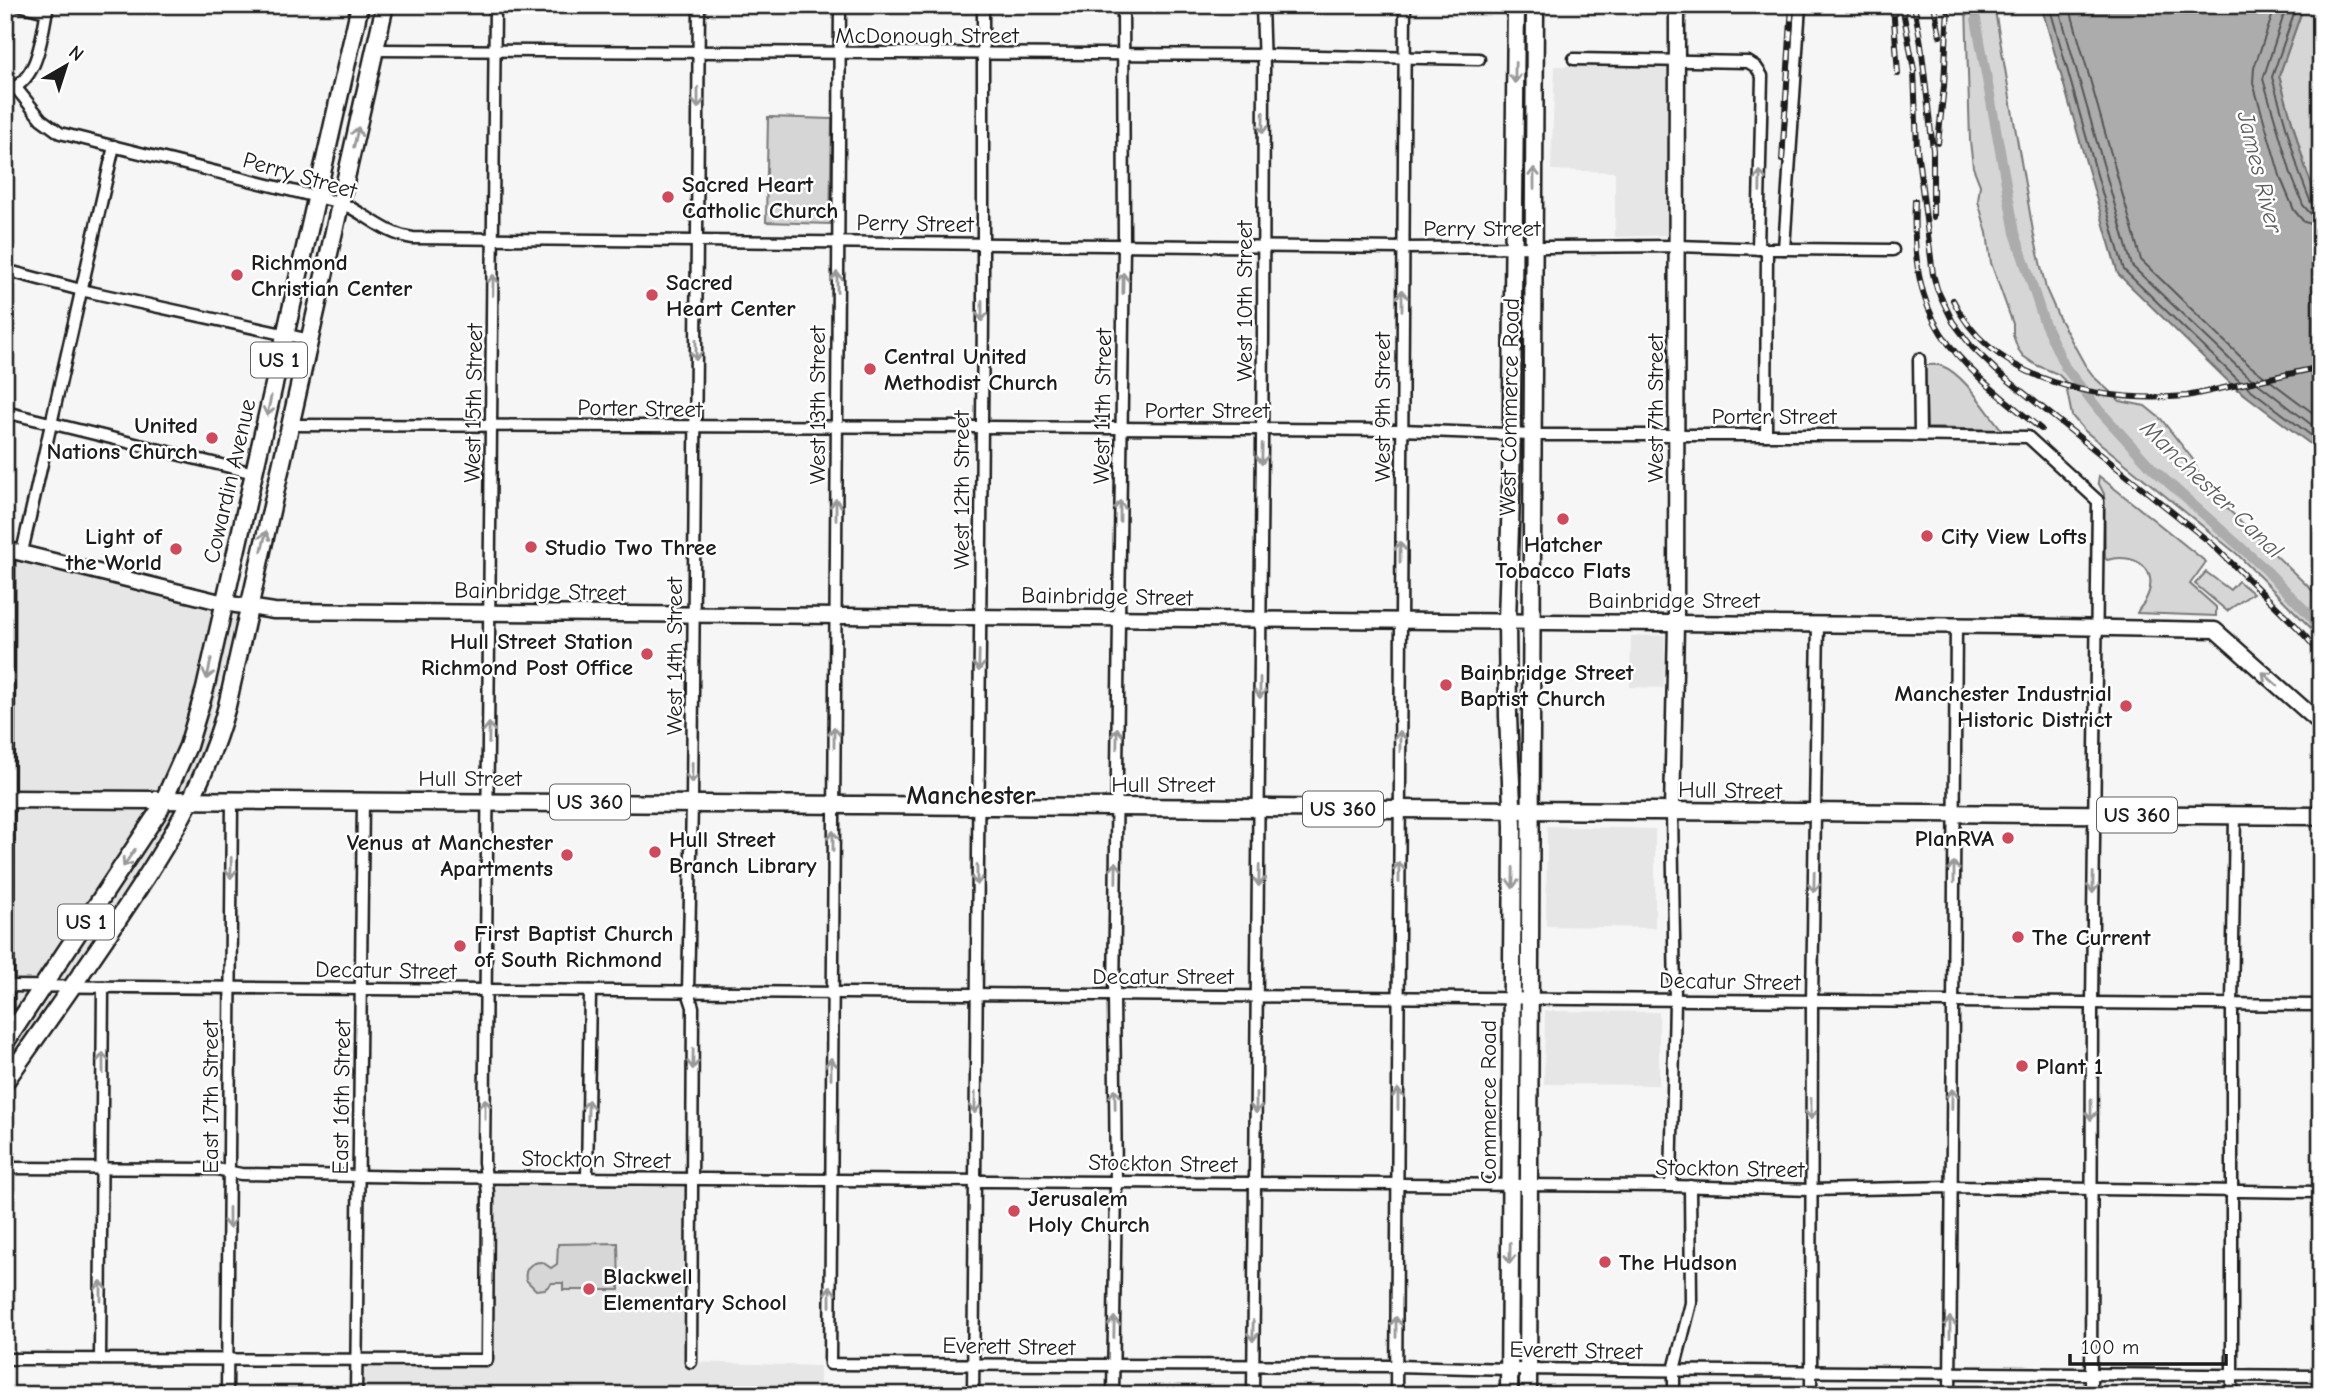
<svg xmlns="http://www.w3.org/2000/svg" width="2326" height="1400" font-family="'Comic Neue',sans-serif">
  <rect width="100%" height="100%" fill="#f6f6f6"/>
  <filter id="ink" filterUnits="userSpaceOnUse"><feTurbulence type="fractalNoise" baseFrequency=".0143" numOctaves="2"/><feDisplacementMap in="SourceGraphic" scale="14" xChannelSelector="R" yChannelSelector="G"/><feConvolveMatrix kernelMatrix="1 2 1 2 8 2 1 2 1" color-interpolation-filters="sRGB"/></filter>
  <g filter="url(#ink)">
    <g fill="#e6e6e6">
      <polygon points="1555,66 1671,67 1672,235 1615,237 1615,172 1551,170"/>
      <polygon points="5,550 239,608 187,809 5,1079"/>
      <polygon points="1665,635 1664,688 1630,687 1631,636"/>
      <polygon points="1547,826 1655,829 1655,928 1546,926"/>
      <polygon points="1545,1011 1659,1012 1659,1085 1544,1084"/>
      <polygon points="486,1177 692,1179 691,1362 820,1366 820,1395 356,1395 356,1360 487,1360"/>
    </g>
    <g fill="#d6d6d6" stroke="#797979" stroke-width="2">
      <polygon points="1966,5 1994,5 2033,231 2046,289 2059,318 2085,365 2095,378 2120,401 2145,406 2161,419 2194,461 2203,485 2321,599 2321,638 2237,554 2085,431 2072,416 2065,381 2058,374 2036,365 2023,356 2018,349 2013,335 2013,324 1991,263 1987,233 1978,201 1980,185 1973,167 1970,141"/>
      <polygon points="2304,5 2321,5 2321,208 2306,170 2279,76"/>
      <polygon points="768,117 832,119 830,224 766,222"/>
      <path d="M1925,365C1930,365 1937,364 1942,366C1964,374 1987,412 2002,430L1927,428Z"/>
      <path d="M2099,476L2206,562L2190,584L2216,607V616L2137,613C2139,607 2144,605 2146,599C2161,569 2135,552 2107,560L2105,558L2104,494L2098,482Z"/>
      <polygon points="2206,572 2230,590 2238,581 2253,593 2227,611 2195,584"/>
      <path d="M618,1243L619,1290H563V1283H552L545,1289L536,1290L526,1280C524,1269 530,1262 542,1262L551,1268L557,1264L558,1244Z"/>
    </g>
    <polygon fill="#acacac" stroke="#727272" stroke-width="2" points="2041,5 2304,5 2279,76 2306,170 2321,208 2321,452 2232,385 2118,274"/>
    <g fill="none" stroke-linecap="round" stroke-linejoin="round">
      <g stroke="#565656" stroke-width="2">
        <polyline points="2049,5 2124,270 2237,379 2321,443"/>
        <polyline points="2058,5 2132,266 2243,372 2321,432"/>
        <polyline points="2069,5 2141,260 2249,365 2321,419"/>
        <polyline points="2276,5 2254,68 2253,83 2281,179 2294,210 2304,222 2321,226"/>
        <polyline points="2287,5 2263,79 2291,174 2303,205 2310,213 2321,216"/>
        <polyline points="2297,5 2272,77 2299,172 2311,203 2321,207"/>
      </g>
      <polyline stroke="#727272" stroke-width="3.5" points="1976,19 1976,5"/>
      <polyline stroke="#acacac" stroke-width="10" points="1976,19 2015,233 2044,322 2065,367 2099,410 2153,469 2264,568 2321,627"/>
      <g stroke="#1c1c1c" stroke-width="15">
        <g id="street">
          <polyline points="19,5 46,12"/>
          <polyline points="840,5 830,1364 1396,1366 1509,1369 2321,1376"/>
          <polyline points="375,50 1264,55 1479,59"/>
          <polyline points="1574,59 1748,62 1756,67 1762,76 1758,249"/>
          <path d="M16,88L41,119L60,133L341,203C367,214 384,234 413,238L1403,248L1678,246L1767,249"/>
          <path d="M5,92C40,81 41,36 48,5"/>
          <polyline points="1784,249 1893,250"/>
          <polyline points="5,270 81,290 310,340"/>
          <polyline points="1919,359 1920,435"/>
          <polyline points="5,412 254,473"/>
          <polyline points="290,425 980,427 1401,430 1532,435 1896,435 2028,437 2098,501 2092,1004 2091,1395"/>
          <polyline points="1766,435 1767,249 1784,249 1800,5"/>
          <polyline points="22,552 114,146"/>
          <polyline points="5,986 2321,1005"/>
          <polyline points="8,1036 9,549"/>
          <polyline points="5,1168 216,1169 241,1174 422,1177 1671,1186 1811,1190 1951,1187 2321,1192"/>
          <polyline points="587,1178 590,991"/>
          <polyline points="1671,1186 1675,1000 1672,812"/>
          <polyline points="5,1359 487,1360 488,1193 484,1162 495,5"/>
          <polyline points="100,1359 103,987"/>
          <polyline points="691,1362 693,1007 688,992 692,803 699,5"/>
          <polyline points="227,1395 232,800"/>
          <polyline points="356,1395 363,801"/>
          <polyline points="973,1395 983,314 983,5"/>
          <polyline points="1113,1395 1116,1182 1114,996 1124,244 1123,5"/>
          <polyline points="1253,1395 1263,337 1264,68 1262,5"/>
          <polyline points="1396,1395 1405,5"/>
          <polyline points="1674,1395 1674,1370 1691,1303 1690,1186"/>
          <polyline points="1811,1395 1812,1001 1818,624"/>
          <polyline points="1950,1395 1956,625"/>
          <polyline points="2232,1395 2232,1005 2235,815"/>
        </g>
      </g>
      <g stroke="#1c1c1c" stroke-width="19">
        <g id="secondary">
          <polyline points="5,549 224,603 274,611 2014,626 2215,630 2321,724"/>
          <polyline points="1672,812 1676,624 1677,5"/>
        </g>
      </g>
      <g stroke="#1c1c1c" stroke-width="21">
        <g id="primary">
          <path d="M5,799C777,801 1549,813 2321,816"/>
          <polyline points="5,1043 159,811 188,746 205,689 360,5"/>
          <path d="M5,1082C44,1026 84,971 121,915C166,848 206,784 227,706L385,5"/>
          <polyline points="1509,1395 1513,826 1508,716 1507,621 1511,495 1516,5"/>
          <path d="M1528,1395C1532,932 1530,468 1535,5"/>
        </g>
      </g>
      <use href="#street" stroke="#fff" stroke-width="10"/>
      <use href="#secondary" stroke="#fff" stroke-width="14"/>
      <use href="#primary" stroke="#fff" stroke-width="16"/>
      <g stroke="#1c1c1c" stroke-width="6">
        <g id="rail">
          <polyline points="1893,5 1898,74"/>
          <polyline points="1902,5 1914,70 1917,149 1933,274 1937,289 1953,322 1972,347 1998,372 2212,544 2297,627 2321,654"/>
          <polyline points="1914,5 1921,44 1933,150 1933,217"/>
          <polyline points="1934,5 1940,36"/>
          <polyline points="1938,143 1944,86 1948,5"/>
          <polyline points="1782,160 1792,5"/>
          <path d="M1915,201C1910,326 1950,356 2041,429"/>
          <path d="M1953,300C1994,384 2103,403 2187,396L2321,367"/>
        </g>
      </g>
      <use href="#rail" stroke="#fff" stroke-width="3.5" stroke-dasharray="10" stroke-linecap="butt"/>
    </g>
    <defs><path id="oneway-shaft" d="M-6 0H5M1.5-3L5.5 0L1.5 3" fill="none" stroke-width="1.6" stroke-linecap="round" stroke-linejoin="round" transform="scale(1.75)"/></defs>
    <g stroke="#999">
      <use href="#oneway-shaft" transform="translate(1515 73) rotate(91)"/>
      <use href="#oneway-shaft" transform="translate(698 98) rotate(90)"/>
      <use href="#oneway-shaft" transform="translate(1263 123) rotate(91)"/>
      <use href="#oneway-shaft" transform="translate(356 137) rotate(-77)"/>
      <use href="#oneway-shaft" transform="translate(1534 178) rotate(-90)"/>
      <use href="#oneway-shaft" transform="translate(1760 181) rotate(-89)"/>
      <use href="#oneway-shaft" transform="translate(837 282) rotate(-90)"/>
      <use href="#oneway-shaft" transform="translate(1123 283) rotate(-89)"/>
      <use href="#oneway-shaft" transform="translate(493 285) rotate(-89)"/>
      <use href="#oneway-shaft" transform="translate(1402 300) rotate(-90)"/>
      <use href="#oneway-shaft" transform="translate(982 311) rotate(90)"/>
      <use href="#oneway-shaft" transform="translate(696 350) rotate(90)"/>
      <use href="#oneway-shaft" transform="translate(269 406) rotate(102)"/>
      <use href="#oneway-shaft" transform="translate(1262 454) rotate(91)"/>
      <use href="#oneway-shaft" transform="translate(836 509) rotate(-90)"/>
      <use href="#oneway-shaft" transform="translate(1120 511) rotate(-90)"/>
      <use href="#oneway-shaft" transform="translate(264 541) rotate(-77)"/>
      <use href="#oneway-shaft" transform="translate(1400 552) rotate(-90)"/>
      <use href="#oneway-shaft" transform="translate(979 661) rotate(91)"/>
      <use href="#oneway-shaft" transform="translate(209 669) rotate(102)"/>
      <use href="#oneway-shaft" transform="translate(2270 679) rotate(-138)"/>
      <use href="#oneway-shaft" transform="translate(1260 688) rotate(90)"/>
      <use href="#oneway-shaft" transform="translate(489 733) rotate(-89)"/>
      <use href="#oneway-shaft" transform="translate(834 737) rotate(-90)"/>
      <use href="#oneway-shaft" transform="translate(1117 738) rotate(-89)"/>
      <use href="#oneway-shaft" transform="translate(1400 741) rotate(-90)"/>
      <use href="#oneway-shaft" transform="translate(692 773) rotate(91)"/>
      <use href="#oneway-shaft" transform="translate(833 841) rotate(-90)"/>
      <use href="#oneway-shaft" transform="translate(129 858) rotate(124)"/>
      <use href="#oneway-shaft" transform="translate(231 868) rotate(91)"/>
      <use href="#oneway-shaft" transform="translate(1116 872) rotate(-89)"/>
      <use href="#oneway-shaft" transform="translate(1399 872) rotate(-90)"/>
      <use href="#oneway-shaft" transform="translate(1954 872) rotate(-90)"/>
      <use href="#oneway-shaft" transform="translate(977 875) rotate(90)"/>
      <use href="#oneway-shaft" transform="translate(1259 876) rotate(91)"/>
      <use href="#oneway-shaft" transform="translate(1513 878) rotate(91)"/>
      <use href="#oneway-shaft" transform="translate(1814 882) rotate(91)"/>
      <use href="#oneway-shaft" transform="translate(2093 883) rotate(91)"/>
      <use href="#oneway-shaft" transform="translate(693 1059) rotate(91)"/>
      <use href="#oneway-shaft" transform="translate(103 1063) rotate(-90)"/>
      <use href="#oneway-shaft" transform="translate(831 1068) rotate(-90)"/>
      <use href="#oneway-shaft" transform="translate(1115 1099) rotate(-91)"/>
      <use href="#oneway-shaft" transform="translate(1398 1099) rotate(-90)"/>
      <use href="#oneway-shaft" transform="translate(1952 1099) rotate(-89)"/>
      <use href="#oneway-shaft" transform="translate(975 1103) rotate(91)"/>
      <use href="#oneway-shaft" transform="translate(1256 1103) rotate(90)"/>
      <use href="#oneway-shaft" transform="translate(485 1109) rotate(-90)"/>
      <use href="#oneway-shaft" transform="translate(1811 1109) rotate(90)"/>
      <use href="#oneway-shaft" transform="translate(588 1110) rotate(-89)"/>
      <use href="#oneway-shaft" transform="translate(2091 1110) rotate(90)"/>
      <use href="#oneway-shaft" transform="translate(229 1218) rotate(90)"/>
      <use href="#oneway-shaft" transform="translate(1510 1253) rotate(91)"/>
      <use href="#oneway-shaft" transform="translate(101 1291) rotate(-90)"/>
      <use href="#oneway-shaft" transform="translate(830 1296) rotate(-90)"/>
      <use href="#oneway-shaft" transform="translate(1114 1327) rotate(-89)"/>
      <use href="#oneway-shaft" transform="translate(1396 1327) rotate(-90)"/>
      <use href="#oneway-shaft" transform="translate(1950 1327) rotate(-90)"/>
      <use href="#oneway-shaft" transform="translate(1253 1331) rotate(91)"/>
    </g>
  </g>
  <g fill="#d1495b" stroke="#fff" stroke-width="2.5">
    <circle cx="668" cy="197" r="7"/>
    <circle cx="237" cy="275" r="7"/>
    <circle cx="652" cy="295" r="7"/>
    <circle cx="870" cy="369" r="7"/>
    <circle cx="212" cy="438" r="7"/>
    <circle cx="1563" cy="519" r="7"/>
    <circle cx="1927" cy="536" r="7"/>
    <circle cx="531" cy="547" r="7"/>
    <circle cx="176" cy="549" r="7"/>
    <circle cx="647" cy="654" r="7"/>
    <circle cx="1446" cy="685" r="7"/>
    <circle cx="2126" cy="706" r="7"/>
    <circle cx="2008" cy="838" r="7"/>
    <circle cx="655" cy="852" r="7"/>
    <circle cx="567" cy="855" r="7"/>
    <circle cx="2018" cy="937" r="7"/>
    <circle cx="460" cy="946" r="7"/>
    <circle cx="2022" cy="1066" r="7"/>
    <circle cx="1014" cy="1211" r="7"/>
    <circle cx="1605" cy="1262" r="7"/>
    <circle cx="589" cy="1289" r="7"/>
  </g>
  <g text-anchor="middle" stroke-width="5" stroke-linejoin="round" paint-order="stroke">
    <g fill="#fff" stroke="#606060" stroke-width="2">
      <rect x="251" y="342.5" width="56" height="35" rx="5"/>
      <rect x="550" y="784.5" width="80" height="35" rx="5"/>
      <rect x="1303" y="791.5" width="80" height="35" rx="5"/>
      <rect x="2097" y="797.5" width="80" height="35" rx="5"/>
      <rect x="58" y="904.5" width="56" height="35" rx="5"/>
    </g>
    <g font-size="21" font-weight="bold" fill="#1c1c1c">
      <text x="279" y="367">US 1</text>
      <text x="590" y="809">US 360</text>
      <text x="1343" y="816">US 360</text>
      <text x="2137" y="822">US 360</text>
      <text x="86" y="929">US 1</text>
    </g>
    <g font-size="23" fill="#1c1c1c" stroke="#fff">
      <text x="927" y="43">McDonough Street</text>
      <text transform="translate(300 175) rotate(16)" y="8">Perry Street</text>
      <text transform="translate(915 223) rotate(1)" y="8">Perry Street</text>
      <text x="1482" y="236">Perry Street</text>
      <text transform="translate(1244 301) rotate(-90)" y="8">West 10th Street</text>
      <text transform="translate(473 403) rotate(-89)" y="8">West 15th Street</text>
      <text transform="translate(817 405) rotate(-90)" y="8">West 13th Street</text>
      <text transform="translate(1102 406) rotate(-89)" y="8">West 11th Street</text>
      <text transform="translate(1382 407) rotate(-90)" y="8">West 9th Street</text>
      <text transform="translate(1509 407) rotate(-89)" y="8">West Commerce Road</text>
      <text transform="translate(640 408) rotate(1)" y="8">Porter Street</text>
      <text transform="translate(1655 408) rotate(-90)" y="8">West 7th Street</text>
      <text x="1207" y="418">Porter Street</text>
      <text x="1774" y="424">Porter Street</text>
      <text transform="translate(229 481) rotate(-77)" y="8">Cowardin Avenue</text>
      <text transform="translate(961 490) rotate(-90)" y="8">West 12th Street</text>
      <text transform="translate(540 591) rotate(1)" y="8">Bainbridge Street</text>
      <text transform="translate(1107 596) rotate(1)" y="8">Bainbridge Street</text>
      <text x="1674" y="608">Bainbridge Street</text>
      <text transform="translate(674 656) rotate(-90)" y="8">West 14th Street</text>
      <text x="470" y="786">Hull Street</text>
      <text x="1163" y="792">Hull Street</text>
      <text transform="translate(1730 790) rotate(1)" y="8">Hull Street</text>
      <text transform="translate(386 970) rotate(1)" y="8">Decatur Street</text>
      <text x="1163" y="984">Decatur Street</text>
      <text transform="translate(1730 981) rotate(1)" y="8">Decatur Street</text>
      <text transform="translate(210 1097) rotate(-90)" y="8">East 17th Street</text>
      <text transform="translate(341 1097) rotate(-89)" y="8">East 16th Street</text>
      <text transform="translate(1488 1102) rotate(-90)" y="8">Commerce Road</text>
      <text transform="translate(596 1159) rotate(1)" y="8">Stockton Street</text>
      <text transform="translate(1163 1163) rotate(1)" y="8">Stockton Street</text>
      <text transform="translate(1730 1168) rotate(1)" y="8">Stockton Street</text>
      <text transform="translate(1009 1346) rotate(1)" y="8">Everett Street</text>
      <text transform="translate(1576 1350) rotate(1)" y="8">Everett Street</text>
    </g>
    <g font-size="23" font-weight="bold" fill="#1c1c1c" stroke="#fff" text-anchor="start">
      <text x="682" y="192">Sacred Heart<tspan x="682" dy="26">Catholic Church</tspan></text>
      <text x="251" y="270">Richmond<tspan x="251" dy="26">Christian Center</tspan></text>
      <text x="666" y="290">Sacred<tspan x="666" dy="26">Heart Center</tspan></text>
      <text x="884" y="364">Central United<tspan x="884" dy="26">Methodist Church</tspan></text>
      <text x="198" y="433" text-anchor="end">United<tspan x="198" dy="26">Nations Church</tspan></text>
      <text x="162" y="544" text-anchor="end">Light of<tspan x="162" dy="26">the World</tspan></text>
      <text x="1941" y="544">City View Lofts</text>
      <text x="1563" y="552" text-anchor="middle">Hatcher<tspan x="1563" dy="26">Tobacco Flats</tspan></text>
      <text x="545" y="555">Studio Two Three</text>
      <text x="633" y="649" text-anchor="end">Hull Street Station<tspan x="633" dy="26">Richmond Post Office</tspan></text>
      <text x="1460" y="680">Bainbridge Street<tspan x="1460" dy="26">Baptist Church</tspan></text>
      <text x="2112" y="701" text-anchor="end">Manchester Industrial<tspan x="2112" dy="26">Historic District</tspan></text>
      <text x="1994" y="846" text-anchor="end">PlanRVA</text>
      <text x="669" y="847">Hull Street<tspan x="669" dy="26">Branch Library</tspan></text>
      <text x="553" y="850" text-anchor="end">Venus at Manchester<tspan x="553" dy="26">Apartments</tspan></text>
      <text x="474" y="941">First Baptist Church<tspan x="474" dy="26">of South Richmond</tspan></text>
      <text x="2032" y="945">The Current</text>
      <text x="2036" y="1074">Plant 1</text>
      <text x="1028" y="1206">Jerusalem<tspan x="1028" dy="26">Holy Church</tspan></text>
      <text x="1619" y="1270">The Hudson</text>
      <text x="603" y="1284">Blackwell<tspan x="603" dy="26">Elementary School</tspan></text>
    </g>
    <g font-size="24" font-style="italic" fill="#5d5d5d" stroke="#fff">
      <text transform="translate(2260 172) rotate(76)" y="8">James River</text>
      <text transform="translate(2212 489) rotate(44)" y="8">Manchester Canal</text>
    </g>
    <g font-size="26" font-weight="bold" fill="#1c1c1c" stroke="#fff">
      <text x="971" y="804">Manchester</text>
    </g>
  </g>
  <rect width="2326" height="1400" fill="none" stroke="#fff" stroke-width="28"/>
  <rect x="14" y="14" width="2298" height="1372" fill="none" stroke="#1c1c1c" stroke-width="2.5" filter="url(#ink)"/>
  <g transform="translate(66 66) rotate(39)" stroke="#ffffff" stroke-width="5" paint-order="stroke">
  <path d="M0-5L12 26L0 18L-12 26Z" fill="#1c1c1c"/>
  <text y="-10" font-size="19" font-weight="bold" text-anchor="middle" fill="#1c1c1c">N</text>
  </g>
  <path d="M2070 1354v10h156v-10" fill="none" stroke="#1c1c1c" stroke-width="3.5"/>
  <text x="2081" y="1354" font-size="21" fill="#1c1c1c" stroke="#ffffff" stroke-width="5" paint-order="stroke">100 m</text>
</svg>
